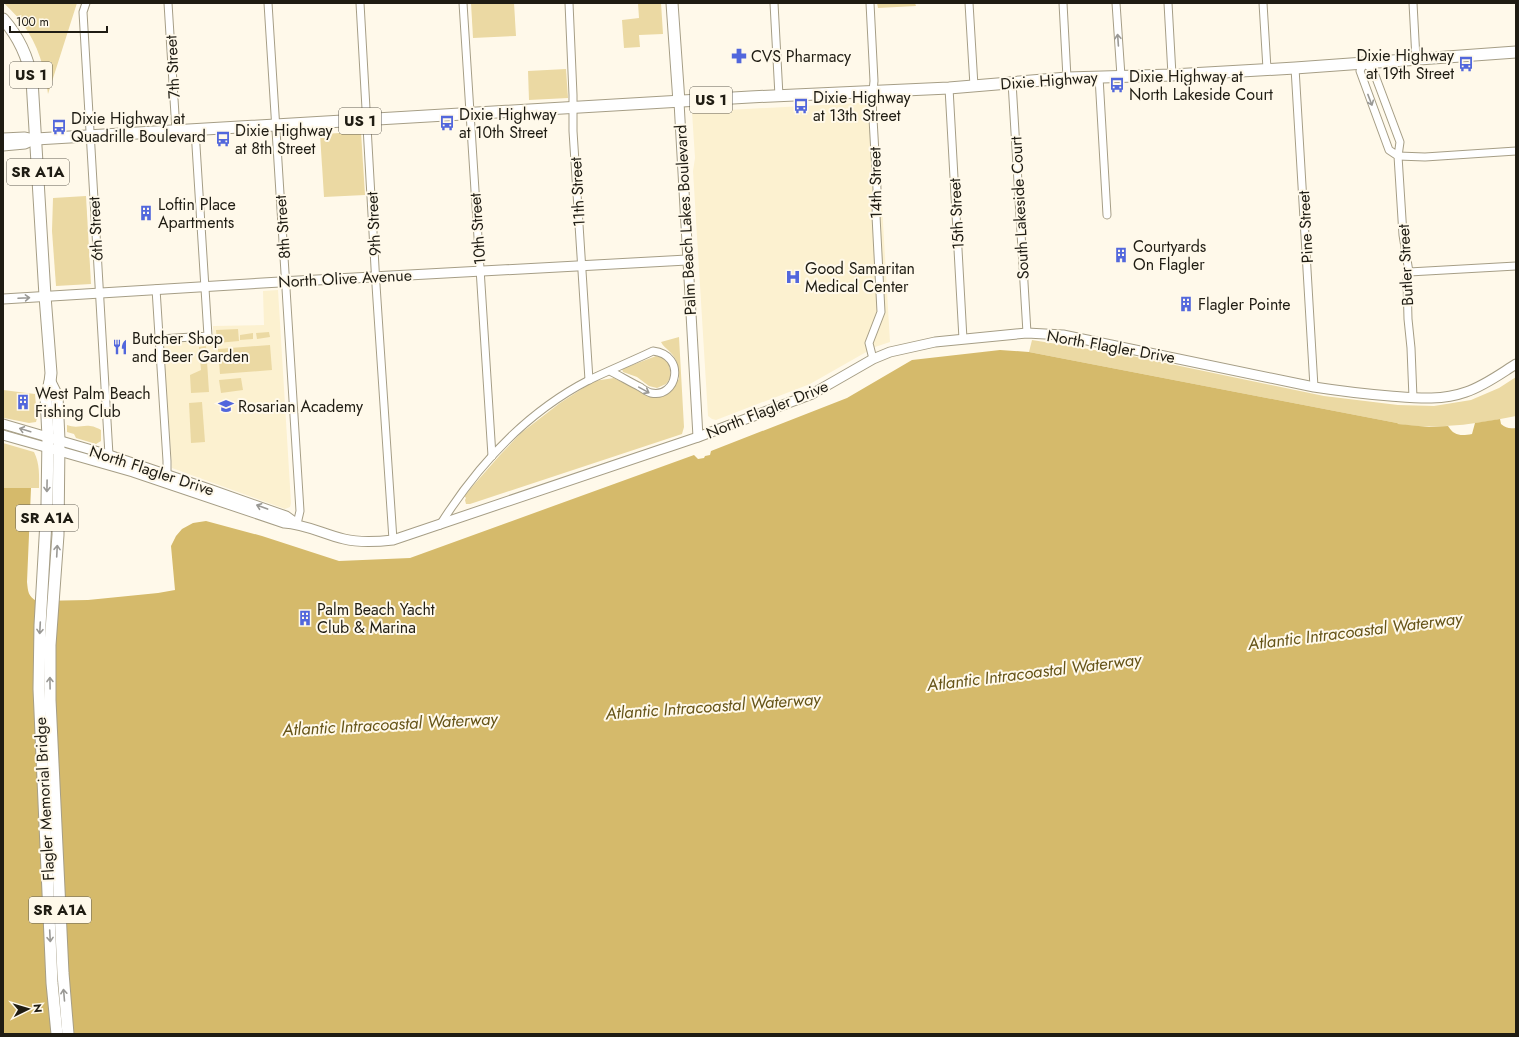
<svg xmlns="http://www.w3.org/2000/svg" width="1519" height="1037" font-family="Jost,sans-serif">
  <rect width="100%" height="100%" fill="#fff9ea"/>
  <g fill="#fcf1d0">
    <polygon points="876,102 890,342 875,347 810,384 716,420 712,419 708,416 693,171 695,158 692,112"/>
    <polygon points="278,290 291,503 290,507 285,509 172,468 163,343 213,341 213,326 264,325 263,291"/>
  </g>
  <g fill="#ebd9a3">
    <path d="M4,3H77L48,94C45,68 38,45 23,24C18,16 10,10 4,3Z"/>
    <polygon points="471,3 514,3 516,36 473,38"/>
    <polygon points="638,3 661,3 663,34 639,35 640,47 624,48 622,20 639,18"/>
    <polygon points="877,3 915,3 916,6 878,8"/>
    <polygon points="566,69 568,98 529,100 528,71"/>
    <polygon points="361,132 365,195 324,197 320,134"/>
    <polygon points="86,196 91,284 56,286 52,231 53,198"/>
    <polygon points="238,329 239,341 217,343 216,330"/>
    <polygon points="269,332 270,337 257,339 256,333"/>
    <polygon points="253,333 253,339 240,340 240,335"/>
    <path d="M679,337L684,427L682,434L470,504H466L465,500L466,498L464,496L500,455L521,433L560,403L594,381L614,378L649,396L665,395L679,379C679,368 678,360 670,352C666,348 663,346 661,342Z"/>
    <path d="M1032,340L1132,356L1324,396L1398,405L1434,406L1471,400L1499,388L1516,377V416C1478,424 1436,430 1397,424V423L1029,352Z"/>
    <polygon points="270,345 272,370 220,374 218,349"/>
    <polygon points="206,346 209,392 191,393 190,375 201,370 199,347"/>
    <polygon points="656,356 666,358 669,365 671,377 666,384 657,388 649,386 637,377 623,372 622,369"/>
    <polygon points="241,378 243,390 221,393 219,380"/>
    <polygon points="3,390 35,394 37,418 36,422 29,423 4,418"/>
    <polygon points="202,402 205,442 191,443 189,403"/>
    <path d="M67,425C80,430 86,421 101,430V441L96,444L76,438L74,434L67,432Z"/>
    <path d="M3,443L34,452C40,464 39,476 39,488H3Z"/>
  </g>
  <path fill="#d5ba6b" d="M1000,350L1029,352L1397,423L1398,424L1429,427L1448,426C1454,436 1461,436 1472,434L1475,423L1500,419L1501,424C1506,428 1509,429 1516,428V1034H3V488H31L27,582C28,591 28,597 37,601L88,600L158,593L175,590L171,546L176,536L182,529L193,523L206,521L262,536L339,561L410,558L694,455L698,459L704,458L705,456L710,455L711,451L847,398L912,360Z"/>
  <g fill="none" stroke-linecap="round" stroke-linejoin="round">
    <g stroke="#a69e86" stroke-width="9">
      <g id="minor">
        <polyline points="86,3 83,12 109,455"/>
        <polyline points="168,3 176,131"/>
        <polyline points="268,3 300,511 297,524"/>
        <polyline points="360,3 376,285 393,540"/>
        <polyline points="463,3 492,456"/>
        <polyline points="569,3 573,95 573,131 589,380"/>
        <polyline points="774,3 779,96"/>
        <polyline points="870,3 874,81 872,101 877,189 876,216 881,312 869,343 873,359"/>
        <polyline points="969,3 974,86"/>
        <polyline points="1063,3 1067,78"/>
        <polyline points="1116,3 1121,76"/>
        <polyline points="1168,3 1172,75"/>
        <polyline points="1263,3 1267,69"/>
        <polyline points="1413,3 1416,59"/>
        <polyline points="1295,68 1314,387"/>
        <polyline points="1099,77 1107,215"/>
        <polyline points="1012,82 1027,333"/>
        <polyline points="949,88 963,339"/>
        <polyline points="1398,156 1389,150 1360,71 1364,63 1373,70 1400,142 1398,156 1403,235 1409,272 1407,280 1408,319 1411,348 1413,398"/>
        <polyline points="1398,156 1425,157 1516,151"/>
        <polyline points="1409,272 1516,266"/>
        <polyline points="156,289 167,461 167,474"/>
        <polyline points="160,339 208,336 195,130"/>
        <path d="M440,525C477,466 527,412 589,380C610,370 632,361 653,351C687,355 677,399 651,393C647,392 643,389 640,387C630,382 620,376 610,371"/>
      </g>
    </g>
    <g stroke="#a69e86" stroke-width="11">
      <g id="tertiary">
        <polyline points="679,102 698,437"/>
        <polyline points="3,138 24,137 34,139"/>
        <polyline points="3,146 25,144 36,139"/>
        <polyline points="3,299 280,282 687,260"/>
        <polyline points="3,424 109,455 212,490 286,516 297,524"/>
        <path d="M3,435L133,472L284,523C305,524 323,534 344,539C360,543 376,542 393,540L698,437L812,394L873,359L890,352L935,342L1027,333L1063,335L1314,387C1340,391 1365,394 1390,396C1416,398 1441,401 1466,392C1484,386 1500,374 1516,364"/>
      </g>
    </g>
    <g stroke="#a69e86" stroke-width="13">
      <g id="primary">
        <polyline points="672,3 679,102"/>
        <path d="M3,19C19,37 28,57 32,80L45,296L51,373L50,382L46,397L48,437L47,504L40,625L39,689L52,983L57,1034"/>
        <polyline points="36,139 750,97 949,88 1067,78 1172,75 1295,68 1516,52"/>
        <polyline points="50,382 57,396 59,440 58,535 50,645 50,700 63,973 68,1034"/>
      </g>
    </g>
    <use href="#minor" stroke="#fff" stroke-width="7"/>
    <use href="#tertiary" stroke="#fff" stroke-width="9"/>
    <use href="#primary" stroke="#fff" stroke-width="11"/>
  </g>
  <defs><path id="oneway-shaft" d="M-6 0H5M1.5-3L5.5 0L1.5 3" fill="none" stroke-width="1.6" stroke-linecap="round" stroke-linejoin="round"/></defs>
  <g stroke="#9a9995">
    <use href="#oneway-shaft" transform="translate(1118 40) rotate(-94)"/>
    <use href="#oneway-shaft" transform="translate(1370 100) rotate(69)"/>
    <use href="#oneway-shaft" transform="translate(24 298) rotate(-3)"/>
    <use href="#oneway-shaft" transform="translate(644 390) rotate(29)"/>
    <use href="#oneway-shaft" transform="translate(25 430) rotate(-163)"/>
    <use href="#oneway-shaft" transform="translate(47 486) rotate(91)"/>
    <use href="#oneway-shaft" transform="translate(262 507) rotate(-160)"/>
    <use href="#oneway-shaft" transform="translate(57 551) rotate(-87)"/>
    <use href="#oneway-shaft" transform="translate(40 628) rotate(93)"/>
    <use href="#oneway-shaft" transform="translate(50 683) rotate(-91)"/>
    <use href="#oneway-shaft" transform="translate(50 936) rotate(87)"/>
    <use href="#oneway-shaft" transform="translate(64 995) rotate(-95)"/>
  </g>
  <defs>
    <g id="pharmacy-bare" transform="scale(1.2)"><path d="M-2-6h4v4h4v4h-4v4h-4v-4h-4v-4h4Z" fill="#5267dc" stroke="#fff9ea" stroke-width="2.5" paint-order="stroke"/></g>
    <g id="bus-bare" transform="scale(1.2)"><path d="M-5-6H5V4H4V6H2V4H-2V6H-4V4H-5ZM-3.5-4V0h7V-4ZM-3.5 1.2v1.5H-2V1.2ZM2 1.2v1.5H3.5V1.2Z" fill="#5267dc" stroke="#fff9ea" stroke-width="2.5" paint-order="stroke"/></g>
    <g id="building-bare" transform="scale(1.2)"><path d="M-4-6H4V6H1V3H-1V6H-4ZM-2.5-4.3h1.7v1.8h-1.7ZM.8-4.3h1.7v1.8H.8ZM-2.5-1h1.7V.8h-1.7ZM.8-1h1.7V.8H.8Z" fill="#5267dc" stroke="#fff9ea" stroke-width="2.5" paint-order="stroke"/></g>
    <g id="hospital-bare" transform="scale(1.2)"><path d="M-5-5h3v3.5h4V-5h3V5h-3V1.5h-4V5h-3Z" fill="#5267dc" stroke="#fff9ea" stroke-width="2.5" paint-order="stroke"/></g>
    <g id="restaurant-bare" transform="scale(1.2)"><path d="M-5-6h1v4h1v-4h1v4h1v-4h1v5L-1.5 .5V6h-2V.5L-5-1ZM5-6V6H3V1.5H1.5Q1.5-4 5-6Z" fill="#5267dc" stroke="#fff9ea" stroke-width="2.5" paint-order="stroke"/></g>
    <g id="school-bare" transform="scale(1.2)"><path d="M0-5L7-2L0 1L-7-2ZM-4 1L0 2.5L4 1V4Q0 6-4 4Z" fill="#5267dc" stroke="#fff9ea" stroke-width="2.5" paint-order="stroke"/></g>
  </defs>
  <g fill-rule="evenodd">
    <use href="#pharmacy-bare" x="739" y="56"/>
    <use href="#bus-bare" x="1466" y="64"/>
    <use href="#bus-bare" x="1117" y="85"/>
    <use href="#bus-bare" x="801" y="106"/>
    <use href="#bus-bare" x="447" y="123"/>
    <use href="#bus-bare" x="59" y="127"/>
    <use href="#bus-bare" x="223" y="139"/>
    <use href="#building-bare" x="146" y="213"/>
    <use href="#building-bare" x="1121" y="255"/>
    <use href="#hospital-bare" x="793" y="277"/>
    <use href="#building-bare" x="1186" y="304"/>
    <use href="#restaurant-bare" x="120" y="347"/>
    <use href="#building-bare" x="23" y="402"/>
    <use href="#school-bare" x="226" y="406"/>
    <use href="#building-bare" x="305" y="618"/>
  </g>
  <g text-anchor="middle" stroke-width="4" stroke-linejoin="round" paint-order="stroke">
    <g fill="#fff9ea" stroke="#625e54" stroke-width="1">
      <rect x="10" y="62" width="42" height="26" rx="3"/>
      <rect x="690" y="87" width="42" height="26" rx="3"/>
      <rect x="339" y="108" width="42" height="26" rx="3"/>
      <rect x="7" y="159" width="62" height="26" rx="3"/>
      <rect x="16" y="505" width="62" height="26" rx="3"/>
      <rect x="29" y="897" width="62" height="26" rx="3"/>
    </g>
    <g font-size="15" font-weight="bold" fill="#1f1c13">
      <text x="31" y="80">US 1</text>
      <text x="711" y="105">US 1</text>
      <text x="360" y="126">US 1</text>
      <text x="38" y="177">SR A1A</text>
      <text x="47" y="523">SR A1A</text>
      <text x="60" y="915">SR A1A</text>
    </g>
    <g font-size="16" fill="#1f1c13" stroke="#fff9ea" text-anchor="start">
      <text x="1454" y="61" text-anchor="end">Dixie Highway<tspan x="1454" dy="18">at 19th Street</tspan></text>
      <text x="751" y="62">CVS Pharmacy</text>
      <text x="1129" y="82">Dixie Highway at<tspan x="1129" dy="18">North Lakeside Court</tspan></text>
      <text x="813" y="103">Dixie Highway<tspan x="813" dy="18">at 13th Street</tspan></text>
      <text x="459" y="120">Dixie Highway<tspan x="459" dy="18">at 10th Street</tspan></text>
      <text x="71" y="124">Dixie Highway at<tspan x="71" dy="18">Quadrille Boulevard</tspan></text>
      <text x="235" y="136">Dixie Highway<tspan x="235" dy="18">at 8th Street</tspan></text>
      <text x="158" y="210">Loftin Place<tspan x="158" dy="18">Apartments</tspan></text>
      <text x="1133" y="252">Courtyards<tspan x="1133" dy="18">On Flagler</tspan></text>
      <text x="805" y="274">Good Samaritan<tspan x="805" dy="18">Medical Center</tspan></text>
      <text x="1198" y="310">Flagler Pointe</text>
      <text x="132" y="344">Butcher Shop<tspan x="132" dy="18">and Beer Garden</tspan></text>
      <text x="35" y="399">West Palm Beach<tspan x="35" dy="18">Fishing Club</tspan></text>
      <text x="238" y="412">Rosarian Academy</text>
      <text x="317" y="615">Palm Beach Yacht<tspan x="317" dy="18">Club &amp; Marina</tspan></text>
    </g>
    <g font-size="16" fill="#1f1c13" stroke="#fff9ea">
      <text transform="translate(172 67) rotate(-93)" y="6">7th Street</text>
      <text transform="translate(1049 80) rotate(-4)" y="6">Dixie Highway</text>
      <text transform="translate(875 183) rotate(-91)" y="6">14th Street</text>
      <text transform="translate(577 192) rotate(-93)" y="6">11th Street</text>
      <text transform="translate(1019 208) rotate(-93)" y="6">South Lakeside Court</text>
      <text transform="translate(956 214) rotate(-93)" y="6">15th Street</text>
      <text transform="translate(685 220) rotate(-93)" y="6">Palm Beach Lakes Boulevard</text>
      <text transform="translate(373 224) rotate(-93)" y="6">9th Street</text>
      <text transform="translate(282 227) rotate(-94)" y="6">8th Street</text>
      <text transform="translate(1305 227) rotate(-93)" y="6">Pine Street</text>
      <text transform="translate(95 229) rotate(-93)" y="6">6th Street</text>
      <text transform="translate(477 229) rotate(-94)" y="6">10th Street</text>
      <text transform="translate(1405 265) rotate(-93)" y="6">Butler Street</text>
      <text transform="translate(345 278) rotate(-3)" y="6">North Olive Avenue</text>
      <text transform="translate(1111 346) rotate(10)" y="6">North Flagler Drive</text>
      <text transform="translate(767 409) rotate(-22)" y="6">North Flagler Drive</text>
      <text transform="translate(152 470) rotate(18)" y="6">North Flagler Drive</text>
      <text transform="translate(44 799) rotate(-93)" y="6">Flagler Memorial Bridge</text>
    </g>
    <g font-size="17" font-style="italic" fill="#665418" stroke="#fff9ea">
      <text transform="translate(1355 631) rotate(-7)" y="6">Atlantic Intracoastal Waterway</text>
      <text transform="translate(1034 672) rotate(-7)" y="6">Atlantic Intracoastal Waterway</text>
      <text transform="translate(713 706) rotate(-4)" y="6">Atlantic Intracoastal Waterway</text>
      <text transform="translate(390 724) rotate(-3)" y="6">Atlantic Intracoastal Waterway</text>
    </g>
  </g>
  <rect width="1519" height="1037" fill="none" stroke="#1f1c13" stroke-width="8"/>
  <g transform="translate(28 1009) rotate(85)" stroke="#fff9ea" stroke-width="3" paint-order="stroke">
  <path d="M0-3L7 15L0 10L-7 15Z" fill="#1f1c13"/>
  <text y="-6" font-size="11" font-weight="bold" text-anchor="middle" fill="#1f1c13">N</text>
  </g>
  <path d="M10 26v6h97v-6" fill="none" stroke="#1f1c13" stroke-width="2"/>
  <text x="16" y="26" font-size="12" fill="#1f1c13" stroke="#fff9ea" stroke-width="3" paint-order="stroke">100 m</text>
</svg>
